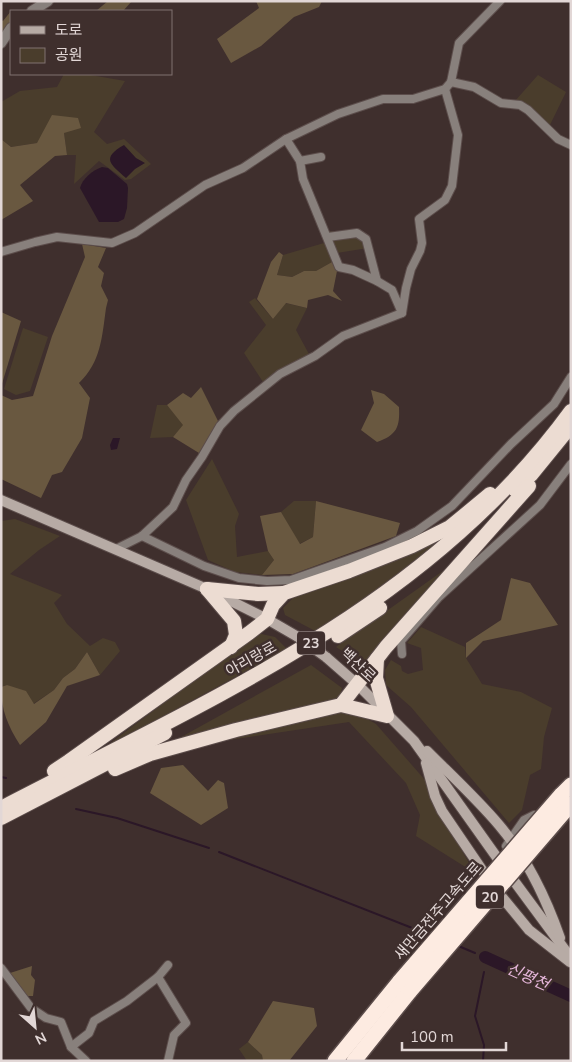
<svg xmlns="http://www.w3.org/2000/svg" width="572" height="1062" font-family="'Nunito Sans','Noto Sans KR',sans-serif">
  <rect width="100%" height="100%" fill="#3f2f2d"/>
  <g fill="#4a3d2c">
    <polygon points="64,74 85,74 125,81 94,132 107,144 124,139 151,164 131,179 125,180 99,161 74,184 76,155 67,155 64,133 78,118 37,143 11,147 1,139 1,102 20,91 57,87"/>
    <polygon points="538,75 566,92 549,127 533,109 515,101"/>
    <polygon points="330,231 366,235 368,248 337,253 332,262 316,271 304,271 292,277 277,275 283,255 324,243"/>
    <polygon points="255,298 273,319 285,303 307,308 296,330 310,356 263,382 244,353 266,325 249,302"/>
    <polygon points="23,328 48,337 30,391 16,395 4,389"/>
    <polygon points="157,405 167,405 184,425 173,437 150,438"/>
    <polygon points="212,459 239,514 235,526 237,557 268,551 274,560 262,575 235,572 208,560 186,500"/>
    <polygon points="294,501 316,501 313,537 299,544 281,512"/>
    <polygon points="15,519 60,536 39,550 10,574 62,595 54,603 67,624 90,646 103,638 115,642 120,651 100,675 87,652 75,669 63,678 54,690 33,704 7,685 1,687 1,521"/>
    <polygon points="451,533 319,633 285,615 283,608 296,595"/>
    <polygon points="454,563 367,667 336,647"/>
    <polygon points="421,627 465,647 466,658 482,684 521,692 552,708 544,737 541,769 530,775 522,810 509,823 411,707 386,685 385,670 391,660 401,666 402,671 408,674 423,670 421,648 407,643"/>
    <polygon points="257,633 275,637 287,649 101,750"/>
    <polygon points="311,665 342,688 340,697 165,746"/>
    <polygon points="338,710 364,717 376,724 425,780 455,839 475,873 416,836 420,815 406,783 349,722 222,741"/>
    <polygon points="248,1042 262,1055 263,1061 247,1061 239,1049"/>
  </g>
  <g fill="#695840">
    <polygon points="108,1 132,1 123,11 96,11"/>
    <polygon points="256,1 322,1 319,7 294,17 261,46 231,63 217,39 259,8"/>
    <polygon points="11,11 11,24 1,37 1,20 3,21"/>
    <polygon points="52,115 78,118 81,128 64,133 67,155 55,156 20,185 33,201 1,220 1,139 11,147 37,143"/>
    <path d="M82,244L106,248L98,267L104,273L101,286L108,300L106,308C102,337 101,362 79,383L90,398L82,438L62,472L52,475L41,498L1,479V395L12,400L33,396L52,336L85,257Z"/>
    <polygon points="279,252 283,255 277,275 292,277 304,271 316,271 332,262 337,271 333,291 342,301 328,295 308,300 307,308 286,303 273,319 257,299 271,262"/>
    <polygon points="1,312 21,321 1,387"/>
    <polygon points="201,387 218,421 199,453 173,437 183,425 167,405 183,393 191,398"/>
    <path d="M371,390L384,394L399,407C400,427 397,435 377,442L361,430L374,403Z"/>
    <polygon points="316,501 400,523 396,536 293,574 262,575 274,560 268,551 260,516 281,512 300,544 313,537"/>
    <polygon points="511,578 530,583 558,625 483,641 466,658 466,643 501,620"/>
    <path d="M87,652L100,675L67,686L46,722L20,745C8,726 1,710 1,687L7,685L26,691L34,704L54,690L63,678L75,669Z"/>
    <polygon points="183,765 208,791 218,780 224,783 228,808 201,825 150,793 161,768"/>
    <polygon points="32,966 31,975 35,980 33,996 26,996 10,973"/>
    <polygon points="273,1001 314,1008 317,1026 289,1061 263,1061 262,1055 248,1042"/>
  </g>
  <g fill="#2b1727">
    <path d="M124,145L136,158L145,163L135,169L126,178C110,164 101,158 124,145Z"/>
    <path d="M102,167L108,168L127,184L128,188L127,208L124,219L118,222H99L80,188C82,179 93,170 102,167Z"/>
    <polygon points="113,438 120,438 117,449 111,450 110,445"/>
  </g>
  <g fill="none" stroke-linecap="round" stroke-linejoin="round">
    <g stroke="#2b1727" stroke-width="2">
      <polyline points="1,777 6,778"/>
      <polyline points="76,809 117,818 209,848"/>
      <polyline points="219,852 430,935"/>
      <polyline points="456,945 475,953"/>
      <polyline points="486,962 487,958"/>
      <polyline points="483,1061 484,1045 475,1016 484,972"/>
    </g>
    <polyline stroke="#2b1727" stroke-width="12" points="485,957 571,996"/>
    <g stroke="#5c4d4b" stroke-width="10">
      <g id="minor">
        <polyline points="451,82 474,87 501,103 520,105 528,110 558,139 571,145"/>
        <polyline points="286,139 300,161 303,179 339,267 353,270 377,281"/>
        <polyline points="300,161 321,157"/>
        <polyline points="328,237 357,233 366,239 377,281 392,290 402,313"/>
        <polyline points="1,252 35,242 57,237 112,243 135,233 205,185 243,168 286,139 338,114 383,99 413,99 445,89 451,82 459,43 500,1"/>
        <polyline points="142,536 204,566 239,578 267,581 291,580 385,547 417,531 452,506 511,444 554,404 571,377"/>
        <polyline points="116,549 142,536 173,507 186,480 202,457 220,426 234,411 280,374 315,356 343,336 402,313 406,288 411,269 420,251 422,243 419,219 445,200 452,186 458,135 445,89"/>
        <polyline points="402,654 401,641 439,597 540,505 571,464"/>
        <polyline points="506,846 524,820 534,815"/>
        <polyline points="1,968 31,1008 46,1018 61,1022 71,1047 86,1061"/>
        <polyline points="158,977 186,1023 174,1035 168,1061"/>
        <polyline points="71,1047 89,1033 94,1021 127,1001 158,977 168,965"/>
      </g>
    </g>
    <g stroke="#5c4d4b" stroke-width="12">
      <g id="tertiary">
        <polyline points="32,11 48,1"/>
        <polyline points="1,43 11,28"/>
      </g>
    </g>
    <g stroke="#5c4d4b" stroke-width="12">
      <g id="secondary">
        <polyline points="1,500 207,589 267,619 298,637"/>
        <polyline points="326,657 358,685 414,741 503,866 571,958"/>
        <path d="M427,751C451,775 477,799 499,825C527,858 546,898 560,938"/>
        <polyline points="426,763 435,796 442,811 493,886 529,930 570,962"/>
      </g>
    </g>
    <g stroke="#5c4d4b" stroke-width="16">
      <g id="trunk">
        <polyline points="515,490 531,475 571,426"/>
        <polyline points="207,589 258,594 284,593"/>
        <polyline points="207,589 234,621 236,635 231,647"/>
        <polyline points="338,636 380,608"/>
        <polyline points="341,705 387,716 376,678 377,659"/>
        <polyline points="115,769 150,754 236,730 341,705 386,647 529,486"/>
        <polyline points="54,771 69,761 249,633 267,619 273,605 284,593 349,571 412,546 450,527 490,494"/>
        <path d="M1,808C210,699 428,607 571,411"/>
        <polyline points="1,818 165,733"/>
      </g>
    </g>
    <g stroke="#5c4d4b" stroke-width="18">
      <g id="motorway">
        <polyline points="561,795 571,785"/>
        <polyline points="335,1061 400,981"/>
        <polyline points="354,1061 410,991"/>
      </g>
    </g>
    <use href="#minor" stroke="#88807c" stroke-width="8"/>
    <use href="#tertiary" stroke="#88807c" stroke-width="10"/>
    <use href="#secondary" stroke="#b7aba5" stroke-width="10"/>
    <use href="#trunk" stroke="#ecdcd2" stroke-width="14"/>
    <use href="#motorway" stroke="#fdebe1" stroke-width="15"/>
    <g stroke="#5c4d4b" stroke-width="12" stroke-linecap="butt">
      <polyline id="secondary-bridge" points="298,637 326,657"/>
    </g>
    <g stroke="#5c4d4b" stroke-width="18" stroke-linecap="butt">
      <g id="motorway-bridge">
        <polyline points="400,981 561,795"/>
        <polyline points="410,991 571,804"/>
      </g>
    </g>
    <use href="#secondary-bridge" stroke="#b7aba5" stroke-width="10"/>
    <use href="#motorway-bridge" stroke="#fdebe1" stroke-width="15"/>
  </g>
  <g text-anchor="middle" stroke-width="5" stroke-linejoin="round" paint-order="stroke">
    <g fill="#3f2f2d" stroke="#b1a5a3" stroke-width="1">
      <rect x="297" y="631.5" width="28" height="23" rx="4"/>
      <rect x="476" y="885.5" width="28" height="23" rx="4"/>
    </g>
    <g font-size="14" font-weight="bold" fill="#e2d7d6">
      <text x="311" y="648">23</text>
      <text x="490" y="902">20</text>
    </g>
    <g font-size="15" fill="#e2d7d6" stroke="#3f2f2d">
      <text transform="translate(251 659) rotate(-29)" y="5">아리랑로</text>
      <text transform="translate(358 665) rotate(43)" y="5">백산로</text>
      <text transform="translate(438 911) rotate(-49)" y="5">새만금전주고속도로</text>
    </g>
    <g font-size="16" font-style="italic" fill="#e6b7db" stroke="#3f2f2d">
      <text transform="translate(528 976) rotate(24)" y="6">신평천</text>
    </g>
  </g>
  <rect width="572" height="1062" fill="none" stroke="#e2d7d6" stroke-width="5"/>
  <rect x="10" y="10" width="162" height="65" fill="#3f2f2d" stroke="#807271"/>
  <rect x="20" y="26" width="25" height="8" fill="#b7aba5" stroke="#807271"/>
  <text x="55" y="35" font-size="15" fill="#e2d7d6">도로</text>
  <rect x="20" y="48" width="25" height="15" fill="#4a3d2c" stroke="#807271"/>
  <text x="55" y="60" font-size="15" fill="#e2d7d6">공원</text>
  <g transform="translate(35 1027) rotate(153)" stroke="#3f2f2d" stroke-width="4" paint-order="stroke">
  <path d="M0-4L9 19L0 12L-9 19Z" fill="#e2d7d6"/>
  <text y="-8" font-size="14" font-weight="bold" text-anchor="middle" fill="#e2d7d6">N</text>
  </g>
  <path d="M402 1042v8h104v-8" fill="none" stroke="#e2d7d6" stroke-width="2.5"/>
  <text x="410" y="1042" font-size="15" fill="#e2d7d6" stroke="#3f2f2d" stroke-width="4" paint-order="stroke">100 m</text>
</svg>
